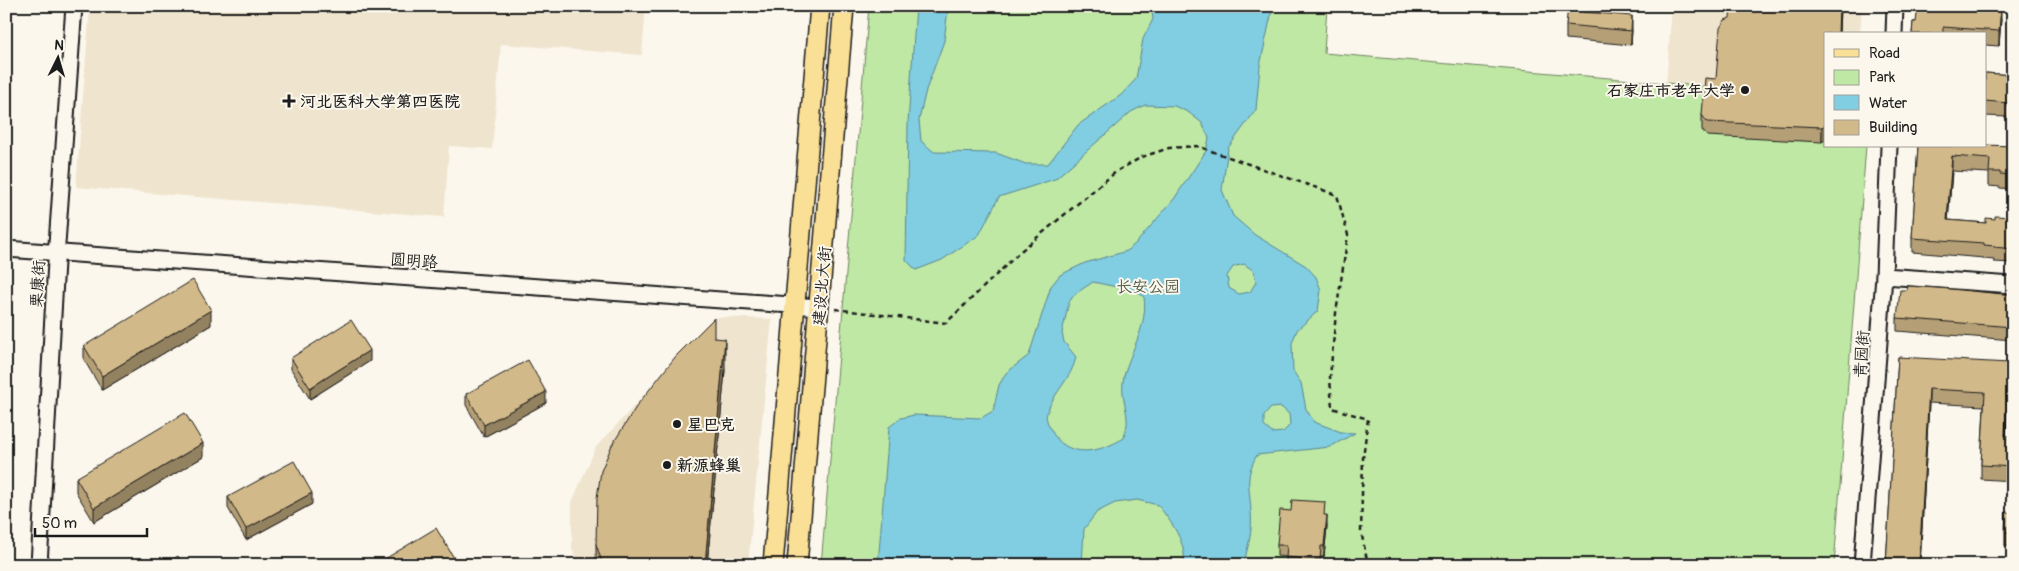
<svg xmlns="http://www.w3.org/2000/svg" width="2019" height="571" font-family="Pangolin,'LXGW WenKai TC',sans-serif">
  <rect width="100%" height="100%" fill="#fbf7ec"/>
  <filter id="ink" filterUnits="userSpaceOnUse"><feTurbulence type="fractalNoise" baseFrequency=".02" numOctaves="2"/><feDisplacementMap in="SourceGraphic" scale="10" xChannelSelector="R" yChannelSelector="G"/><feConvolveMatrix kernelMatrix="1 2 1 2 8 2 1 2 1" color-interpolation-filters="sRGB"/></filter>
  <g filter="url(#ink)">
    <g fill="#efe4ce">
      <polygon points="90,6 646,6 642,55 501,44 492,149 449,146 444,217 76,187"/>
      <polygon points="1672,6 1862,6 1860,34 1825,34 1825,146 1661,153"/>
      <polygon points="717,317 772,319 748,565 577,565 572,548 572,502 596,447"/>
    </g>
    <polygon fill="#bfe8a4" stroke="#6e8260" points="869,6 1327,6 1324,53 1825,97 1825,146 1866,146 1834,565 821,565"/>
    <path fill="#81cde1" stroke="#598692" fill-rule="evenodd" d="M916,6H947L948,9L944,41L926,90L919,120L921,141L934,152L996,153L1026,164H1048L1078,125L1121,95L1136,79L1143,39L1153,19L1151,6H1273L1260,66L1256,110L1228,148L1222,190L1233,216L1255,235L1306,266L1316,277L1321,290L1318,311L1297,330L1292,343L1293,371L1301,383L1306,409L1314,422L1341,432L1355,433L1330,447L1257,455C1244,478 1250,487 1251,512C1253,530 1248,548 1243,565H1184C1187,542 1171,522 1158,505L1137,500L1115,503L1097,512L1084,529L1082,565H878L889,427L901,418L914,415L981,418L993,411L999,385L1006,373L1029,355L1051,286L1060,275L1085,263L1127,251L1137,242L1174,199L1206,151L1209,138L1202,123L1188,112L1174,106L1145,105L1131,112L1055,179L999,197L979,235L942,260L916,270L906,260L908,123ZM1244,264L1254,271L1256,282L1250,292L1239,294L1229,288L1227,276L1233,267ZM1093,282L1136,291L1144,297C1148,326 1131,349 1124,376C1120,393 1126,403 1127,419C1128,425 1125,432 1124,438C1099,453 1067,460 1051,430C1048,424 1045,418 1047,412C1054,392 1072,378 1076,357L1064,342L1062,333L1069,302L1075,294ZM1281,407L1289,414L1290,425L1283,432L1272,433L1264,426V416L1271,408Z"/>
    <g fill="none" stroke-linecap="round" stroke-linejoin="round">
      <g stroke="#1c1c1c" stroke-width="19">
        <g id="minor">
          <polyline points="1894,34 1895,6"/>
          <polyline points="6,249 819,307"/>
          <polyline points="1884,276 2013,285"/>
          <polyline points="39,565 57,244 74,6"/>
          <polyline points="1862,565 1884,276 1889,146"/>
        </g>
      </g>
      <g stroke="#1c1c1c" stroke-width="22">
        <g id="major">
          <polyline points="773,565 820,6"/>
          <polyline points="797,565 844,6"/>
        </g>
      </g>
      <polyline stroke="#1c1c1c" stroke-width="2.5" stroke-dasharray="5 4" stroke-linecap="butt" points="835,309 946,323 1022,250 1117,171 1142,157 1169,148 1197,146 1337,195 1348,235 1336,313 1330,377 1332,408 1368,419 1363,458 1361,531 1368,565"/>
      <use href="#minor" stroke="#fbf7ec" stroke-width="15"/>
      <use href="#major" stroke="#fadf96" stroke-width="19"/>
    </g>
    <g fill="#b59f76" stroke="#1c1c1c">
      <polygon points="1840,6 1839,34 1825,34 1822,142 1707,136 1702,130 1702,115 1716,79 1730,18"/>
      <polygon points="1585,12 1632,30 1631,45 1566,39 1566,25"/>
      <polygon points="2001,19 1999,46 1985,45 1985,34 1912,34 1913,22"/>
      <polygon points="1985,73 2013,75 2013,123 2008,122 2008,117 1985,116"/>
      <polygon points="1918,146 2013,146 2013,189 2000,188 2000,187 1989,186 1989,173 1952,171 1948,220 1986,223 1995,219 2013,217 2013,263 1994,262 1994,260 1984,259 1984,258 1912,252 1912,238"/>
      <polygon points="2013,295 2013,340 1897,331 1897,318"/>
      <polygon points="211,325 102,390 84,360 84,346"/>
      <polygon points="714,338 725,370 707,565 596,565 596,544"/>
      <polygon points="1898,357 2013,370 2013,411 2007,411 2006,436 2013,436 2013,481 1981,479 1981,465 1984,406 1929,403 1920,564 1886,565"/>
      <polygon points="291,358 370,361 310,399 291,369"/>
      <polygon points="466,394 546,403 484,437 466,405"/>
      <polygon points="203,457 94,522 76,492 76,478"/>
      <polygon points="228,497 312,504 246,540 228,508"/>
      <polygon points="2013,513 2013,546 2005,546 2005,532"/>
      <polygon points="1325,515 1327,526 1324,557 1321,557 1320,565 1286,565 1286,557 1277,556 1277,545"/>
    </g>
    <g fill="#938260" stroke="#1c1c1c">
      <polygon points="1839,6 1840,6 1839,34 1838,34"/>
      <polygon points="2001,6 2001,19 1999,46 1999,31"/>
      <polygon points="1632,16 1632,30 1631,45 1631,31"/>
      <polygon points="1825,125 1825,140 1822,142 1822,127"/>
      <polygon points="1952,156 1952,171 1947,235 1947,220"/>
      <polygon points="211,310 211,325 102,390 102,376"/>
      <polygon points="725,339 725,370 707,565 705,565"/>
      <polygon points="370,350 370,361 310,399 310,388"/>
      <polygon points="1929,389 1929,403 1920,565 1919,565"/>
      <polygon points="546,392 546,403 484,437 484,425"/>
      <polygon points="2007,397 2007,411 2005,450 2005,436"/>
      <polygon points="203,443 203,457 94,522 94,508"/>
      <polygon points="312,493 312,504 246,540 246,529"/>
      <polygon points="1327,515 1327,526 1324,557 1324,546"/>
      <polygon points="454,558 454,565 443,565"/>
    </g>
    <g fill="#d2b989" stroke="#1c1c1c">
      <polygon points="1568,6 1584,6 1583,12 1632,16 1631,31 1566,25"/>
      <polygon points="1731,6 1839,6 1838,34 1825,34 1825,125 1822,127 1707,122 1702,115 1705,78 1716,79 1720,28 1725,20 1730,18"/>
      <polygon points="1918,6 2001,6 1999,31 1943,27 1943,34 1912,34 1913,22 1916,22"/>
      <polygon points="1985,73 2013,75 2013,108 2008,108 2008,103 1985,101"/>
      <polygon points="1985,145 2013,146 2013,175 2000,174 2000,172 1989,172 1990,159 1952,156 1947,220 1986,223 1986,218 1995,219 1995,216 2013,217 2013,249 1994,247 1995,246 1984,245 1984,243 1912,238 1918,146 1985,146"/>
      <polygon points="193,280 211,310 102,376 84,346"/>
      <polygon points="1908,286 1950,289 2013,295 2013,327 1897,318 1900,290 1907,290"/>
      <polygon points="714,318 714,338 725,339 705,565 603,565 596,544 597,498 601,471 612,445 638,404 676,356"/>
      <polygon points="351,320 370,350 310,388 291,358"/>
      <polygon points="1898,357 2009,363 2009,370 2013,370 2013,397 2007,397 2005,436 2013,436 2013,467 1981,465 1985,392 1929,389 1919,564 1932,565 1886,565"/>
      <polygon points="528,360 546,392 484,425 466,394"/>
      <polygon points="185,413 203,443 94,508 76,478"/>
      <polygon points="294,461 312,493 246,529 228,497"/>
      <polygon points="1292,500 1325,502 1324,515 1327,515 1324,546 1321,546 1320,560 1286,557 1287,545 1277,545 1280,510 1291,511"/>
      <polygon points="2006,512 2013,513 2013,532 2005,532"/>
      <polygon points="436,528 454,558 443,565 375,565"/>
      <polygon points="178,556 183,565 164,565"/>
    </g>
  </g>
  <g fill="#1c1c1c" stroke="#fbf7ec" stroke-width="2">
    <circle cx="1745" cy="90" r="5"/>
    <path d="M286.5 93.5h5v5h5v5h-5v5h-5v-5h-5v-5h5z"/>
    <circle cx="677" cy="424" r="5"/>
    <circle cx="667" cy="465" r="5"/>
  </g>
  <g text-anchor="middle" stroke-width="4" stroke-linejoin="round" paint-order="stroke">
    <g font-size="16" font-weight="bold" fill="#1c1c1c" stroke="#fbf7ec" text-anchor="start">
      <text x="1735" y="96" text-anchor="end">石家庄市老年大学</text>
      <text x="300" y="107">河北医科大学第四医院</text>
      <text x="687" y="430">星巴克</text>
      <text x="677" y="471">新源蜂巢</text>
    </g>
    <g font-size="16" fill="#1c1c1c" stroke="#fbf7ec">
      <text transform="translate(414 260) rotate(4)" y="6">圆明路</text>
      <text transform="translate(37 284) rotate(-87)" y="6">栗康街</text>
      <text transform="translate(821 286) rotate(-85)" y="6">建设北大街</text>
      <text transform="translate(1861 354) rotate(-86)" y="6">青园街</text>
    </g>
    <g font-size="16" fill="#4d5945" stroke="#fbf7ec">
      <text x="1148" y="292">长安公园</text>
    </g>
  </g>
  <rect width="2019" height="571" fill="none" stroke="#fbf7ec" stroke-width="25"/>
  <rect x="12" y="12" width="1994" height="546" fill="none" stroke="#1c1c1c" stroke-width="2" filter="url(#ink)"/>
  <rect x="1824" y="32" width="162" height="115" fill="#fbf7ec" stroke="#a29f99"/>
  <rect x="1834" y="49" width="25" height="8" fill="#fadf96" stroke="#a29f99"/>
  <text x="1869" y="58" font-size="15" fill="#1c1c1c">Road</text>
  <rect x="1834" y="70" width="25" height="15" fill="#bfe8a4" stroke="#a29f99"/>
  <text x="1869" y="82" font-size="15" fill="#1c1c1c">Park</text>
  <rect x="1834" y="95" width="25" height="15" fill="#81cde1" stroke="#a29f99"/>
  <text x="1869" y="108" font-size="15" fill="#1c1c1c">Water</text>
  <rect x="1834" y="120" width="25" height="15" fill="#d2b989" stroke="#a29f99"/>
  <text x="1869" y="132" font-size="15" fill="#1c1c1c">Building</text>
  <g transform="translate(58 58) rotate(5)" stroke="#fbf7ec" stroke-width="4" paint-order="stroke">
  <path d="M0-4L9 19L0 12L-9 19Z" fill="#1c1c1c"/>
  <text y="-8" font-size="14" font-weight="bold" text-anchor="middle" fill="#1c1c1c">N</text>
  </g>
  <path d="M35 528v8h112v-8" fill="none" stroke="#1c1c1c" stroke-width="2.5"/>
  <text x="42" y="528" font-size="15" fill="#1c1c1c" stroke="#fbf7ec" stroke-width="4" paint-order="stroke">50 m</text>
</svg>
